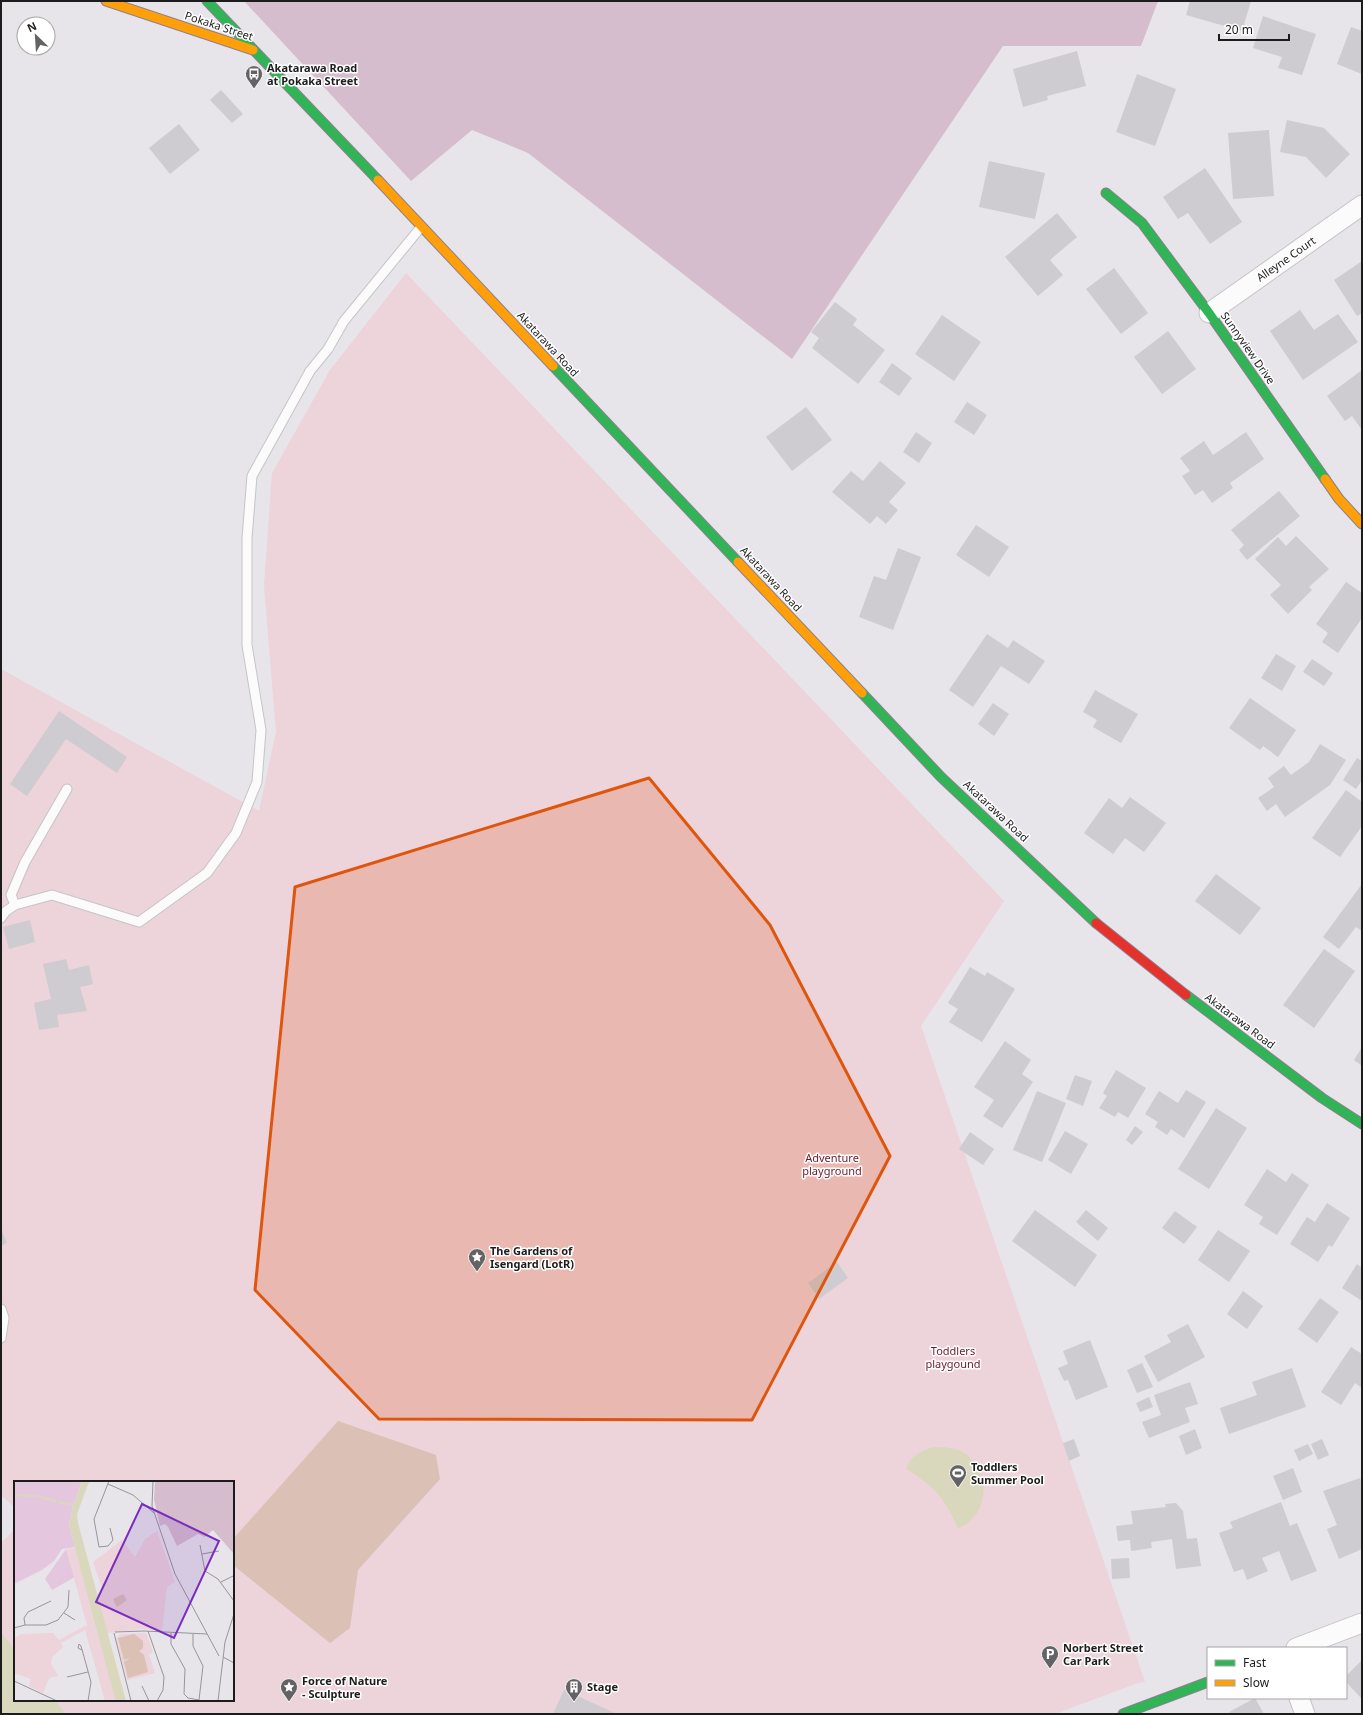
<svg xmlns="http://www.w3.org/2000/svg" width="1363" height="1715" font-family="'Noto Sans',sans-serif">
  <rect width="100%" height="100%" fill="#e7e5ea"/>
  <polygon fill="#d5bdcd" points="244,1 1158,1 1141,46 1003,46 792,359 528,153 472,130 411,181"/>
  <g fill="#edd3da">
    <polygon points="406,273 1004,901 921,1026 1145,1682 1138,1683 1055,1714 66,1714 55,1700 233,1700 233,1482 15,1482 15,1508 1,1495 1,669 259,811 276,732 264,586 272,473 330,370"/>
    <polygon points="15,1529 15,1650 1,1632 1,1543"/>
  </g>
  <polygon fill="#dbc0b5" points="338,1421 436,1455 440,1479 358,1570 350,1628 330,1643 233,1565 233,1539"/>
  <g fill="#dad8bc">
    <path d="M933,1447C944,1447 956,1447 966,1454C988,1470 990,1505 968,1523C965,1525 961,1527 958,1529C946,1499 933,1485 906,1469C910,1456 921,1451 933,1447Z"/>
    <polygon points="1,1632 15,1650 15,1700 55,1700 66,1714 1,1714"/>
  </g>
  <g fill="#ceccd0">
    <polygon points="1190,1 1251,1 1242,31 1186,15"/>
    <polygon points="1263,16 1316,34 1302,75 1278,68 1282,57 1253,48"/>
    <polygon points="1351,27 1362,31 1362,74 1337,64"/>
    <polygon points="1077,51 1086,86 1047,96 1048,100 1023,107 1013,69"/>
    <polygon points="1137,74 1176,89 1155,146 1116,132"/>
    <polygon points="221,90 243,114 232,123 210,100"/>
    <polygon points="1287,120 1324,128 1350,154 1326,178 1306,157 1280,152"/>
    <polygon points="179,124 200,150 170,174 149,148"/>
    <polygon points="1269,130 1274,196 1233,199 1228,133"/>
    <polygon points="989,161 1045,173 1035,219 979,207"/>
    <polygon points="1205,168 1242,222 1210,244 1188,213 1178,219 1163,197"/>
    <polygon points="1057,213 1077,237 1050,260 1063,275 1038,296 1005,257"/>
    <polygon points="1362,261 1362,313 1357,316 1334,280"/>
    <polygon points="1114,268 1148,313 1121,334 1086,289"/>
    <polygon points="835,302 857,319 853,325 885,350 858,384 812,348 819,338 811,332"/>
    <polygon points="1300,310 1314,330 1338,314 1358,342 1303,380 1270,331"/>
    <polygon points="942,315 981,342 954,381 915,354"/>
    <polygon points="1168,331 1196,369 1162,394 1134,357"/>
    <polygon points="892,363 912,378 899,396 879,382"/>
    <polygon points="1362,370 1362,430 1352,416 1345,421 1327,396"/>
    <polygon points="967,402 987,415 974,435 954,422"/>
    <polygon points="806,407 832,440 792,471 766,437"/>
    <polygon points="916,432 932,443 919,463 903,452"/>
    <polygon points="1246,432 1264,459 1230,483 1233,488 1212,503 1203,490 1195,495 1182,476 1190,471 1180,458 1204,441 1213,455"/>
    <polygon points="880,461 906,483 889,502 898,510 886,524 877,516 870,524 832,492 851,471 863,481"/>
    <polygon points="1279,491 1300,516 1247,560 1239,550 1244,545 1231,530"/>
    <polygon points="976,525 1009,547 989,577 956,555"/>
    <polygon points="1296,536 1329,569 1309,587 1312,590 1288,614 1270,595 1281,585 1255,559 1278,537 1286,546"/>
    <polygon points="898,548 921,557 893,630 859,617 874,576 886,580"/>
    <polygon points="1346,582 1362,593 1362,618 1338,653 1322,642 1328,633 1316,624"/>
    <polygon points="987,634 1008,648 1013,640 1045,661 1029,684 1001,666 973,707 949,690"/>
    <polygon points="1276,654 1296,666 1282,691 1261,678"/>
    <polygon points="1312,659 1333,673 1324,686 1303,672"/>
    <polygon points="1095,690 1138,714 1121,743 1093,727 1097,720 1083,712"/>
    <polygon points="1250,698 1296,730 1278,757 1263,746 1260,750 1229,728"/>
    <polygon points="993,703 1009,714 994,736 978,724"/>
    <polygon points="59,711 127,757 117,773 66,739 27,796 10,784"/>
    <polygon points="1320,744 1346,760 1330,785 1285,817 1276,804 1267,811 1258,798 1274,787 1268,778 1284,766 1291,775 1309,762"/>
    <polygon points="1357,758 1362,761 1362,780 1356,789 1343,780"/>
    <polygon points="1346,790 1362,802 1362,826 1340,857 1312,838"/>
    <polygon points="1130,797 1166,823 1144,852 1125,838 1113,854 1084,833 1109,798 1122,808"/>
    <polygon points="1216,874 1261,908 1240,935 1195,901"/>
    <polygon points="1362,884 1362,931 1356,927 1339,949 1323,937"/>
    <polygon points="30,920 35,942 9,949 3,927"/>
    <polygon points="1324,949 1355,971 1314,1028 1283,1005"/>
    <polygon points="66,959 69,970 89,965 93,984 80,987 87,1011 57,1015 59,1027 39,1030 34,1003 51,999 43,964"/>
    <polygon points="970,967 985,976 987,972 1015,989 982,1042 949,1022 958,1009 948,1003"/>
    <polygon points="1005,1041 1031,1060 1022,1074 1033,1082 1002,1128 983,1116 994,1100 974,1087"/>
    <polygon points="1362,1047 1362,1066 1354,1060"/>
    <polygon points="1116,1070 1146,1088 1128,1118 1118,1112 1115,1117 1099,1108 1107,1096 1103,1093"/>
    <polygon points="1075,1075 1092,1081 1083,1106 1066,1099"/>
    <polygon points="1186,1090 1206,1102 1184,1138 1171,1129 1167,1135 1155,1127 1158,1122 1145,1114 1159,1091 1178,1103"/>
    <polygon points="1037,1091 1066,1103 1042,1162 1013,1150"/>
    <polygon points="1216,1108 1247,1128 1209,1189 1178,1169"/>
    <polygon points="1135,1126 1143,1132 1132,1145 1126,1140"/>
    <polygon points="1065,1131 1088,1144 1071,1174 1048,1160"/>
    <polygon points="970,1132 994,1149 983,1165 959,1149"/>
    <polygon points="1267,1169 1286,1182 1292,1173 1309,1185 1277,1235 1259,1224 1263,1217 1244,1205"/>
    <polygon points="1327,1203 1350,1218 1332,1247 1329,1245 1318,1262 1290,1244 1307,1217 1315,1222"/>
    <polygon points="1035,1210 1097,1255 1075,1287 1012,1241"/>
    <polygon points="1086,1210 1108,1228 1098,1241 1076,1222"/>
    <polygon points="1175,1211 1197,1227 1184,1244 1162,1228"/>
    <polygon points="1,1229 7,1243 1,1246"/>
    <polygon points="1218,1230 1250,1251 1229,1282 1198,1260"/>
    <polygon points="837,1262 848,1278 819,1299 808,1283"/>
    <polygon points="1357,1264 1362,1268 1362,1301 1342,1288"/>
    <polygon points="1243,1291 1263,1306 1247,1329 1227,1314"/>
    <polygon points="1320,1298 1339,1312 1317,1343 1298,1329"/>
    <polygon points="1188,1324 1205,1357 1158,1382 1144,1356 1171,1342 1167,1335"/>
    <polygon points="1090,1340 1108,1387 1076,1400 1068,1380 1064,1381 1058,1368 1068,1364 1063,1351"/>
    <polygon points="1351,1347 1362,1354 1362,1388 1355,1383 1341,1405 1321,1392"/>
    <polygon points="1142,1363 1153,1387 1137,1393 1127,1370"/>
    <polygon points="1292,1368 1306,1407 1229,1434 1220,1408 1257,1395 1252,1382"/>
    <polygon points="1190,1382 1198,1404 1185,1408 1190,1422 1149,1438 1142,1422 1161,1415 1154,1395"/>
    <polygon points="1149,1397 1153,1407 1140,1412 1136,1403"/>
    <polygon points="1195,1429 1202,1448 1186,1455 1179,1436"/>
    <polygon points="1074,1439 1080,1456 1069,1461 1063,1443"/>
    <polygon points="1322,1439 1329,1455 1318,1460 1311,1444"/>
    <polygon points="1308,1444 1313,1454 1299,1461 1294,1450"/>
    <polygon points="1293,1468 1302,1492 1283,1500 1273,1476"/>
    <polygon points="1360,1478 1362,1484 1362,1549 1339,1559 1327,1529 1337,1525 1323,1491"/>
    <polygon points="1281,1502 1290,1526 1297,1523 1317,1571 1291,1581 1279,1551 1262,1558 1268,1571 1247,1580 1243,1569 1234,1572 1219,1533 1233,1528 1230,1522"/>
    <polygon points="1176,1503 1183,1511 1187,1539 1197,1538 1201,1566 1176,1569 1172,1539 1151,1542 1152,1548 1131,1551 1130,1540 1118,1541 1116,1526 1133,1524 1131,1511 1166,1507 1165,1504"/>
    <polygon points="1129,1558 1130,1578 1112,1579 1111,1559"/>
    <polygon points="1362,1660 1362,1699 1346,1682 1346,1676"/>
    <polygon points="564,1690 617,1714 553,1714"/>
    <polygon points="1255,1698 1264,1714 1231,1714 1229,1712"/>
  </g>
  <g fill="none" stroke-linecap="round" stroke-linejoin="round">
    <g stroke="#c5c4c6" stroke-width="11">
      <g id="lane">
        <polyline points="15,905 11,895 25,862 67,789"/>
        <polyline points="1,918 6,911 15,905 52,895 139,922 207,873 236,833 257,782 261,730 247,645 247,538 252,476 310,371 328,349 344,321 421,227"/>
        <polyline points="1,1309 4,1318 1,1338"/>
      </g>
    </g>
    <g stroke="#c5c4c6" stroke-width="21">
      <g id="street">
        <polyline points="1209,313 1362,205"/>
        <polyline points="1296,1648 1362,1623"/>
        <polyline points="1299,1698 1305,1714"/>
      </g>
    </g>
    <g stroke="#8d7f92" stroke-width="11">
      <g id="fast">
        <polyline points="207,1 378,180"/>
        <polyline points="1106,193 1142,223 1209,313 1325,479"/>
        <polyline points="553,366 738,562"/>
        <polyline points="862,693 941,777 1096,923"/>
        <polyline points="1186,995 1322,1098 1362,1124"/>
        <polyline points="1123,1714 1208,1682"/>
      </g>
    </g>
    <g stroke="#8d7f92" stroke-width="11">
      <g id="slow">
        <polyline points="106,1 253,50"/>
        <polyline points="378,180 553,366"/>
        <polyline points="1325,479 1339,499 1362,524"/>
        <polyline points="738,562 862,693"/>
      </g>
    </g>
    <g stroke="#8d7f92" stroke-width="11">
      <polyline id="jam" points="1096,923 1186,995"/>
    </g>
    <use href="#lane" stroke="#fbfbfc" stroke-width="9"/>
    <use href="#street" stroke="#fbfbfc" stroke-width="19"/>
    <use href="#fast" stroke="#30b455" stroke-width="9"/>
    <use href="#slow" stroke="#ff9f0a" stroke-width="9"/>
    <use href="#jam" stroke="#e5322d" stroke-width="9"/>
  </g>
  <path fill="#de560d" fill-opacity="0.2" stroke="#de560d" stroke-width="3" stroke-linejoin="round" d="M649,778L770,925L890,1156L752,1420L379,1419L255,1290L295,887Z"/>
  <defs>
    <g id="bus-pin" transform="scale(0.9)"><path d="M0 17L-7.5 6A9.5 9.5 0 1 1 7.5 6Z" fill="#636264" stroke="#fff"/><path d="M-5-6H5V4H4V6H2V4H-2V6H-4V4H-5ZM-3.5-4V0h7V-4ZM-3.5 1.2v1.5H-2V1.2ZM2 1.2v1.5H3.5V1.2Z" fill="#fff"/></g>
    <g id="sight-pin" transform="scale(0.9)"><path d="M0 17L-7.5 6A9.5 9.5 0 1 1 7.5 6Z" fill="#636264" stroke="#fff"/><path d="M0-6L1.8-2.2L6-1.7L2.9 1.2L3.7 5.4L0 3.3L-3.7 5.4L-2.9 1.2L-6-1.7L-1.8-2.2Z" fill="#fff"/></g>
    <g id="stadium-pin" transform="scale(0.9)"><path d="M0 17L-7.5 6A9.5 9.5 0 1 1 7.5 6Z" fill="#636264" stroke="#fff"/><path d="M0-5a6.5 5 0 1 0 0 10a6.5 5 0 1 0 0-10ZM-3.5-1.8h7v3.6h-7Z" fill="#fff"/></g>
    <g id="parking-pin" transform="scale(0.9)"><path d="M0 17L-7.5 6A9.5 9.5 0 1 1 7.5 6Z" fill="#636264" stroke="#fff"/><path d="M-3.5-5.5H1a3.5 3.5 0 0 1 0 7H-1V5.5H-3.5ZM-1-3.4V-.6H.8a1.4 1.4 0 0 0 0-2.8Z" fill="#fff"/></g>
    <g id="building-pin" transform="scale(0.9)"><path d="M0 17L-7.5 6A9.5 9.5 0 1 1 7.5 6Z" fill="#636264" stroke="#fff"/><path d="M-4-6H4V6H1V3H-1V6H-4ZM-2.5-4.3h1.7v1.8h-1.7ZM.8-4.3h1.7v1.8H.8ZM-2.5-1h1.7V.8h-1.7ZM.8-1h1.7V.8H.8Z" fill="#fff"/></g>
  </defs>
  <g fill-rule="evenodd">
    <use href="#bus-pin" x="254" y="74"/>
    <use href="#sight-pin" x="477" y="1257"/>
    <use href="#stadium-pin" x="958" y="1473"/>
    <use href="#parking-pin" x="1050" y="1654"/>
    <use href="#sight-pin" x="289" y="1687"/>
    <use href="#building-pin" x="574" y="1687"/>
  </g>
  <g text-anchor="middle" stroke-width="3" stroke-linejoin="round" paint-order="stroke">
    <g font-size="11" fill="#1c1c1c" stroke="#fff">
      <text transform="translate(219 26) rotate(18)" y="4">Pokaka Street</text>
      <text transform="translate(1286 259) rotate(-35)" y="4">Alleyne Court</text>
      <text transform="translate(548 344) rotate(47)" y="4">Akatarawa Road</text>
      <text transform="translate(1248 348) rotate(55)" y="4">Sunnyview Drive</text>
      <text transform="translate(771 579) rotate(47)" y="4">Akatarawa Road</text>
      <text transform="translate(996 811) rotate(43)" y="4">Akatarawa Road</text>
      <text transform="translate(1240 1021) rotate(37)" y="4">Akatarawa Road</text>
    </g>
    <g font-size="11" font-weight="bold" fill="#1c1c1c" stroke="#fff" text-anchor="start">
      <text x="267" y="72">Akatarawa Road<tspan x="267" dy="13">at Pokaka Street</tspan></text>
      <text x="490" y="1255">The Gardens of<tspan x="490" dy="13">Isengard (LotR)</tspan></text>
      <text x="971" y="1471">Toddlers<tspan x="971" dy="13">Summer Pool</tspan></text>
      <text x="1063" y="1652">Norbert Street<tspan x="1063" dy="13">Car Park</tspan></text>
      <text x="302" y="1685">Force of Nature<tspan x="302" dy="13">- Sculpture</tspan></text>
      <text x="587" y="1691">Stage</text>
    </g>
    <g font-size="11" fill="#6c1829" stroke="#fff">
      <text x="832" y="1162">Adventure<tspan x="832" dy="13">playground</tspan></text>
      <text x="953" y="1355">Toddlers<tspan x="953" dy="13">playgound</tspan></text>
    </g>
  </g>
  <g transform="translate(14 1481)">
    <rect width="220" height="220" fill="#e7e5ea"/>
    <path d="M0,0H68L59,25L55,44L61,66L48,68L40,80L28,89L0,103ZM52,68L61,96L38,109L31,98Z" fill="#e4c7df"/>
    <path d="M141,0H220V73L199,49L191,56L184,53L163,65L154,46L151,43L146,45L140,18Z" fill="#d5bdcd"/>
    <path d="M143,50L161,101L153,106L148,150L129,148L93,152L83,113L89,110L79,81L108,59L121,76L131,58ZM61,67L72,103L102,220H91L71,149L47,162L49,166L38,176L37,182L44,195L35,197L29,212L15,205L17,198L0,192V157L7,153L39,152L45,159L73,144L52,68ZM132,152L139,171L135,173L141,192L113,199L101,156L103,157L107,153Z" fill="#edd3da"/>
    <path d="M109,113L113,119L103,126L99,118ZM120,153L129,160V167L125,170L130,174L134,191L114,197L110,181L116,177L110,179L104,157Z" fill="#dbc0b5"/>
    <path d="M68,0L75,1L63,33L64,42L112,220H102L96,199L55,44L59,25Z" fill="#dad8bc"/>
    <path fill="none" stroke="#dad8bc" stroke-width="2" d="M0,14L23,15L42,20M44,21L59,24"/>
    <path fill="none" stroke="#969598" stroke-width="1" d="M95,0L80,38L85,66L94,65L99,59L96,47M139,0L138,25L161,93L205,175M94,3L119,14L140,32M186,64L191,90L204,98L220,120M188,73L205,70M207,101L219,95M50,132L61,139M11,144L10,137L14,131L37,120M0,147L11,144H32L44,139L54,126L55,109M134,150L150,196L149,209L143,220M101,151L130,150L193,153M100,152L117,220M157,152V163L171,188L170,213L174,217L185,219M179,153V165L189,185L185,219M68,169L64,167L65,163L67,165L77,201L74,220M209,176L220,182M53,196L74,191M0,200L43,220M128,205L135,220M204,220L211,161L220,133"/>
    <path fill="#7b2cbf" fill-opacity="0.15" stroke="#7b2cbf" stroke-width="2" d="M128,23L205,60L160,157L82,121Z"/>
    <rect width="220" height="220" fill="none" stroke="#1c1c1c" stroke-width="2"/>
  </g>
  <rect width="1363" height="1715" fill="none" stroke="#1c1c1c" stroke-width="4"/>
  <rect x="1207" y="1647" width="140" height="52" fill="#ffffff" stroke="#a4a4a4"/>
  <rect x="1215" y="1660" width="20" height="6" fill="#30b455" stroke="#a4a4a4"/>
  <text x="1243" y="1667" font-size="12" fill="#1c1c1c">Fast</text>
  <rect x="1215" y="1680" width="20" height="6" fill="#ff9f0a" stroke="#a4a4a4"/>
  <text x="1243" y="1687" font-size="12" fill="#1c1c1c">Slow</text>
  <g transform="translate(36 36) rotate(335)"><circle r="19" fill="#ffffff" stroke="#a4a4a4"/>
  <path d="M0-3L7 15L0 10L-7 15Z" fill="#636264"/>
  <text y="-6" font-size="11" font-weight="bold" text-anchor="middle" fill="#1c1c1c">N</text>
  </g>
  <path d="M1219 34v6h70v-6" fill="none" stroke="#1c1c1c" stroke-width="2"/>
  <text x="1225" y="34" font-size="12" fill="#1c1c1c" stroke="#ffffff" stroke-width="3" paint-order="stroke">20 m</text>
</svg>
